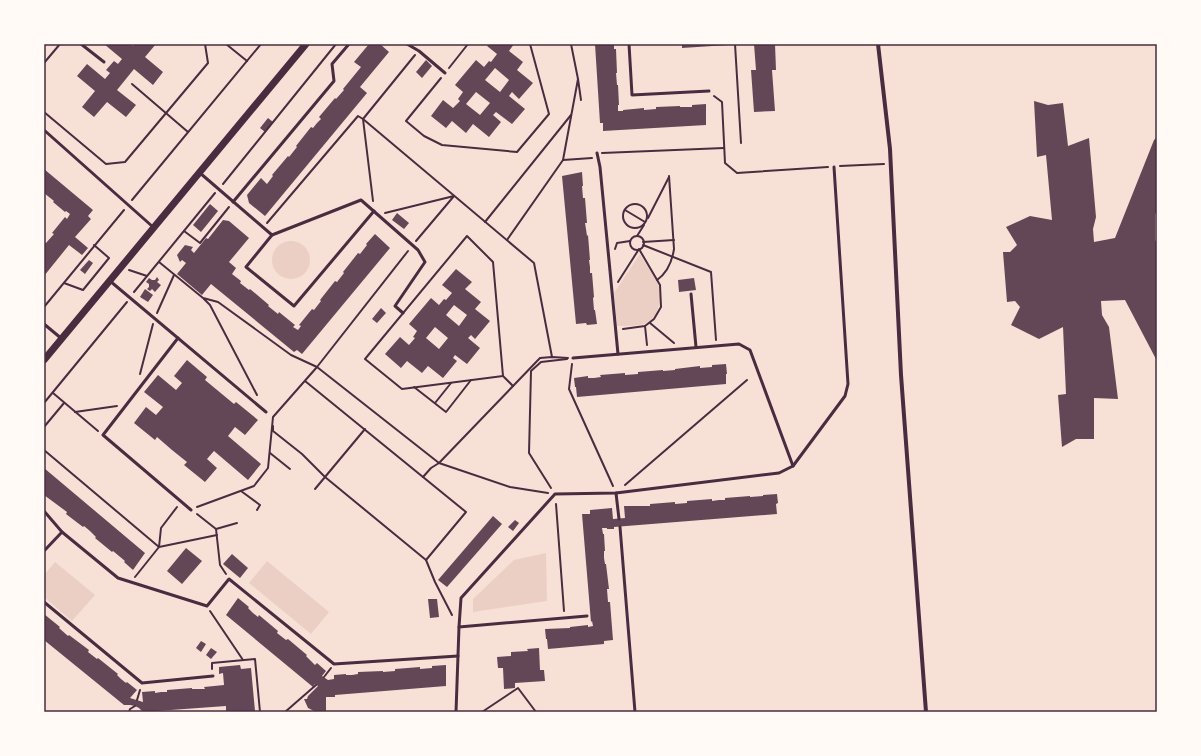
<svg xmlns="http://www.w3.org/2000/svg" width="1201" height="756" font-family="'Exo 2',sans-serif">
  <rect width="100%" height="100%" fill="#f7e1d7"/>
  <g fill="#ebcfc5">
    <circle cx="291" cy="260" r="19"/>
    <path d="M640,254C644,262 657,279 659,287C662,300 659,319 644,324C637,326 624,326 617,326L614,293Z"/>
    <polygon points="546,553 547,601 473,612 473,599 514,560"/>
    <polygon points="267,561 329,612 311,634 249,583"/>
    <polygon points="55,562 95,595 72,621 44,597 44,575"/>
  </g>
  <g fill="#644757" fill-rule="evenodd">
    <polygon points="104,44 130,44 133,46 134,44 156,44 145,57 163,72 153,85 134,69 117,90 136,105 126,117 107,102 94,117 82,107 95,91 77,76 87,64 105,79 110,73 106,70 114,61 118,64 122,59"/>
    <polygon points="369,44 380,44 389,52 360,87 367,93 265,216 249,203 247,195 261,178 267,184 273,176 272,175 288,156 289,157 297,147 296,146 311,127 313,128 317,123 321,119 319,117 335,98 336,99 344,90 343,89 361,67 354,62"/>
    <path d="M489,44H514L509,51L523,62L517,70L533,83L519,99L512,92L509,96L525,109L512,124L496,112L493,115L501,122L489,137L473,124L466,133L452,121L446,128L431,116L443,100L453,108L460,101L458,99L463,92L455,85L476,60L484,67L489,61L491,62L497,54L487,46ZM495,68L509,80L500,92L485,80ZM476,92L490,103L480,115L466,104Z"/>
    <polygon points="595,44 614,44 614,49 616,49 617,73 616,73 617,85 618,85 619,105 618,105 618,111 623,111 623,110 644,108 644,110 656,109 656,107 680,106 680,107 692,107 692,105 706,104 706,125 603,131 603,123 600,123"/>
    <polygon points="682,44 728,44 728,45 682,48"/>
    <polygon points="754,44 775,44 776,70 772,70 775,111 754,112 751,70 756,70"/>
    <polygon points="426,60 432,66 422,78 416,72"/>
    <polygon points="1034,101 1048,105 1063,103 1068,146 1089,138 1096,217 1093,229 1094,242 1115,238 1154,140 1157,137 1157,210 1155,215 1155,241 1157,240 1157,361 1125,300 1101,301 1102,315 1109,327 1118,399 1094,398 1094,439 1076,439 1062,447 1058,395 1066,394 1063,327 1039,339 1011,325 1020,307 1015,301 1007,302 1003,252 1010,252 1017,245 1006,227 1030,216 1052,220 1046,155 1037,157"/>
    <polygon points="268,118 273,122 265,132 260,128"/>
    <polygon points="44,169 93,210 88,216 91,219 75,237 88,248 82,255 69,245 44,276 44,242 46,243 54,234 52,233 65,217 67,219 70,214 66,211 65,212 53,202 54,201 44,193"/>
    <polygon points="582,172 583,186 582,186 583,198 585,198 587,223 585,223 586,229 587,236 588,235 590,260 589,260 590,267 590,273 592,273 594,297 593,298 594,310 595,310 597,324 587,325 586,323 576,324 562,176"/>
    <polygon points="210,204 218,211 201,232 193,225"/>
    <polygon points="397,213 409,223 404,229 392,220"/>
    <polygon points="223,220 229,221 249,238 229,262 236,268 232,274 241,281 240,283 249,290 250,289 269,305 268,306 278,314 279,312 295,325 293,327 298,330 301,326 299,325 312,309 314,310 321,301 320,300 335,281 337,282 344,273 343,272 358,253 360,254 367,245 366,244 375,234 390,248 302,354 297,350 294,352 211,284 202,295 177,274 186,263 182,260 180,262 177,255 185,245 193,247 191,250 194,253 206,238 208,239"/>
    <polygon points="89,260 93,263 85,274 80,270"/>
    <path d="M456,269L472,282L465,289L481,302L475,309L490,321L475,339L471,335L468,338L480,348L467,364L455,355L453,358L457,361L443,378L428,366L422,373L407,361L401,368L385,354L400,337L409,345L415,338L413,337L417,331L409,324L431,298L439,305L444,299L446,300L452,293L442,285ZM454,305L467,315L459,326L446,315ZM435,327L448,338L439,349L426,338Z"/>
    <polygon points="157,277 159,280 157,282 161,285 155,292 152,289 150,291 147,289 149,287 149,284 146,282 149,278 152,280 155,280"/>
    <polygon points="694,278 696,290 679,292 678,280"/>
    <polygon points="145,289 153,295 148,302 140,297"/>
    <polygon points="381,308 386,313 377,323 372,319"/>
    <polygon points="187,360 207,377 205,380 234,404 236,402 258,420 245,435 235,427 228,436 261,464 248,480 214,451 207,459 217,468 205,482 184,465 187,462 172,450 157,437 155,440 134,423 146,407 156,415 163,407 144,392 158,375 176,390 182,383 174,376"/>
    <polygon points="726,364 727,374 726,374 726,384 577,397 576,387 575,387 574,378 588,376 588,378 594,378 601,377 600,375 625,373 625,375 638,374 638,372 663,370 663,371 675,370 675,369 700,366 700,368 712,367 712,365"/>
    <polygon points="44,468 145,553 133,570 124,562 125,561 113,551 112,552 95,538 96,537 90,531 84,526 83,527 66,514 67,512 44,495"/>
    <polygon points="777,494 778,503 776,504 777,514 614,527 614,529 607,529 607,528 602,528 603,534 604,534 605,551 604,551 604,558 605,564 606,564 609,589 607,589 608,602 610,602 613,640 604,641 604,644 548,649 547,639 546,639 545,629 570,628 570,627 588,625 588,627 593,626 592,621 591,622 582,514 590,514 590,510 612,508 613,519 625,518 624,506 650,506 650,504 675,502 675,504 687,503 687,501 712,499 712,501 719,500 725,500 725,498 750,496 750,497 763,496 763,495"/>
    <polygon points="493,516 502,524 447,587 438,580"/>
    <polygon points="515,520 519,523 513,531 508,527"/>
    <polygon points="186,548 202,561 182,584 167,571"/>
    <polygon points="232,554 248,568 240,578 223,564"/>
    <polygon points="238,598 249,607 248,608 253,613 258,617 259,615 278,631 277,633 286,640 288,639 307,655 306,656 315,665 317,663 326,671 322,676 328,680 334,679 334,675 346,674 346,675 352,675 358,674 358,672 383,671 383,672 395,671 395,669 420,667 420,669 432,668 432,666 446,665 446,686 335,695 335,697 326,697 326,712 316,712 308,708 304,699 307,699 308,696 318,686 315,684 313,687 226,615"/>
    <polygon points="428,599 437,599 439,617 430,618"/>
    <polygon points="44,614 60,627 59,628 68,636 69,635 89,650 88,652 97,659 98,658 118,674 117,675 121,679 126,683 127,682 137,690 130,698 143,702 142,692 155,691 155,693 161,692 167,692 167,690 192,688 192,689 205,689 204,687 224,685 223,673 219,674 219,667 240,665 241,669 251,668 255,711 226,712 226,706 143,712 139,708 135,706 130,705 124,705 44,640"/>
    <polygon points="201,641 206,644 201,652 196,648"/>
    <polygon points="211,648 217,652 211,659 206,655"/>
    <polygon points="539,648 540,670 544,670 545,681 515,683 515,688 504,689 503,668 498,668 497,657 511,656 511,652 528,651 527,649"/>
  </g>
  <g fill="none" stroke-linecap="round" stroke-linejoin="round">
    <g stroke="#4a2c40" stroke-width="2">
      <polyline points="226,44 247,61"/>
      <polyline points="571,44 578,79"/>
      <polyline points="735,44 741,143"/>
      <polyline points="415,55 363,119 534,263 552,357"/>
      <polyline points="44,63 60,44"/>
      <polyline points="449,68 468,44"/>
      <polyline points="441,78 406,121 424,136 442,145 517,152 549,114 530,44"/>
      <polyline points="132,84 188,132"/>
      <polyline points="714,96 722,102 725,163 737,173 828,167"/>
      <polyline points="44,112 106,164 125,162 208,63 205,44"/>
      <polyline points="602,153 724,148"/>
      <polyline points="563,160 578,79 581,100"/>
      <polyline points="840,166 884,164"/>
      <polyline points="223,184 336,44"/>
      <polyline points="132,200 261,44"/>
      <circle cx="635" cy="216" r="12"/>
      <polyline points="625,210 645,222"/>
      <polyline points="385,213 454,196"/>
      <polyline points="648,218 669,177"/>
      <polyline points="485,222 571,115"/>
      <polyline points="267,223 358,116 363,119 373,201"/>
      <polyline points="184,231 200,243 229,207"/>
      <polygon points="467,236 493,262 503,376 402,389 365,359"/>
      <polyline points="637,236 644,225"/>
      <circle cx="637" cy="243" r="7"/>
      <polyline points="507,240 563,160 592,158"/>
      <polyline points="416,241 454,196"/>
      <polyline points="643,242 674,240"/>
      <polyline points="643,245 711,272 716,340"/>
      <polyline points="615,249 617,243 630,241"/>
      <polyline points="159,262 203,298 218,302 291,355 317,367 408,251"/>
      <polyline points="129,270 147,276"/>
      <path d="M657,280C667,273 672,262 674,249L669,176"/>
      <polyline points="618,282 639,249 660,285 661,307 654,319 645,326 623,329"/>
      <polyline points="64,283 83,290 109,258 94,245"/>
      <polyline points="134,292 215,193"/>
      <polyline points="204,299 210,305 257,395"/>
      <polyline points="44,307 124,210"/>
      <polyline points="157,313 174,275"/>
      <polyline points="650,323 674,343"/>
      <polyline points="645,326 647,345"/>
      <polyline points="572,364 569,389 613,486"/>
      <polyline points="140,374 153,324"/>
      <polyline points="503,376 513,386"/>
      <polyline points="305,381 466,512 426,560 325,477 365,429"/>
      <polyline points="414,387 446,412 471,380"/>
      <polyline points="53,393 98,431"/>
      <polyline points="44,403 127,302"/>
      <polyline points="435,403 451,383"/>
      <polyline points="75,412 117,406"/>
      <polyline points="273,426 273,431 302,454 325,477 315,489"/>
      <polyline points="44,427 64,403"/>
      <polyline points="44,450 159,547 217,535"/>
      <polyline points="270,453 290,469"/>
      <polyline points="423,477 431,468 439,463 540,358 552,357 568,358"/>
      <polyline points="625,485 747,380"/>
      <polyline points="551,488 529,453 531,371 541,362 567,359"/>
      <polyline points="241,491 260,505 257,510"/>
      <polyline points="556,504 564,611"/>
      <polyline points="197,507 254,486 268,468 273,417 317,367 439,463 510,487 548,493"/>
      <polyline points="197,514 216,529 220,565 226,574"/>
      <polyline points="216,529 237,523"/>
      <polyline points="426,560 435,582 452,615"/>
      <polyline points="135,577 159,547 161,528 177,507"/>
      <polyline points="210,611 243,660"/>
      <polyline points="212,669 212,663 255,659 260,712"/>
      <polyline points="324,677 331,668"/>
      <polyline points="137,700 140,690"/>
      <polyline points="129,712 130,709 135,706"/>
      <polyline points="285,712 316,685"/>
      <polyline points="482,712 518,688 536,712"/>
    </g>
    <g stroke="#4a2c40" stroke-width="3">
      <polyline points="81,44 104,62"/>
      <polyline points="407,44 419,51 445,73"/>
      <polyline points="629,44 632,95 709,91"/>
      <polyline points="44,130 153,227"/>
      <polyline points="597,153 600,167 618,354"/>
      <polyline points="200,173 272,235 361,200 418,250 425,262 395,306 403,313"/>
      <polyline points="233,202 334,81 332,64 349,44"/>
      <polyline points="272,235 246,267 294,306 374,211"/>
      <polyline points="110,281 266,412"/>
      <polyline points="691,294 696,347"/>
      <polyline points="44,324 62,339"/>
      <polyline points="178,338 103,435 191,510"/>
      <polyline points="793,466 845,396 848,384 834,167"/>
      <polyline points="616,493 619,519"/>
      <polyline points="44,511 62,532 118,578 207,606 229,579 334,664 458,656"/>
      <polyline points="620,527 635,712"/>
      <polyline points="44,551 62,532"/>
      <polyline points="44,602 142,683 213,676"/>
      <polyline points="459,627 461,598 555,494 616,493 779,473 793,466 750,350 739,344 573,358"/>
      <polyline points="456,712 459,627 587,616"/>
    </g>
    <polyline stroke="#4a2c40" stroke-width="4" points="878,44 890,149 901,375 926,712"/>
    <polyline stroke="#4a2c40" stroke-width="7" points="44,360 306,44"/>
  </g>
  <rect width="1201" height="756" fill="none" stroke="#fffaf5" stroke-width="90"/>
  <rect x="45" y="45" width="1111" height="666" fill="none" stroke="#4a2c40" stroke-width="1.5"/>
</svg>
